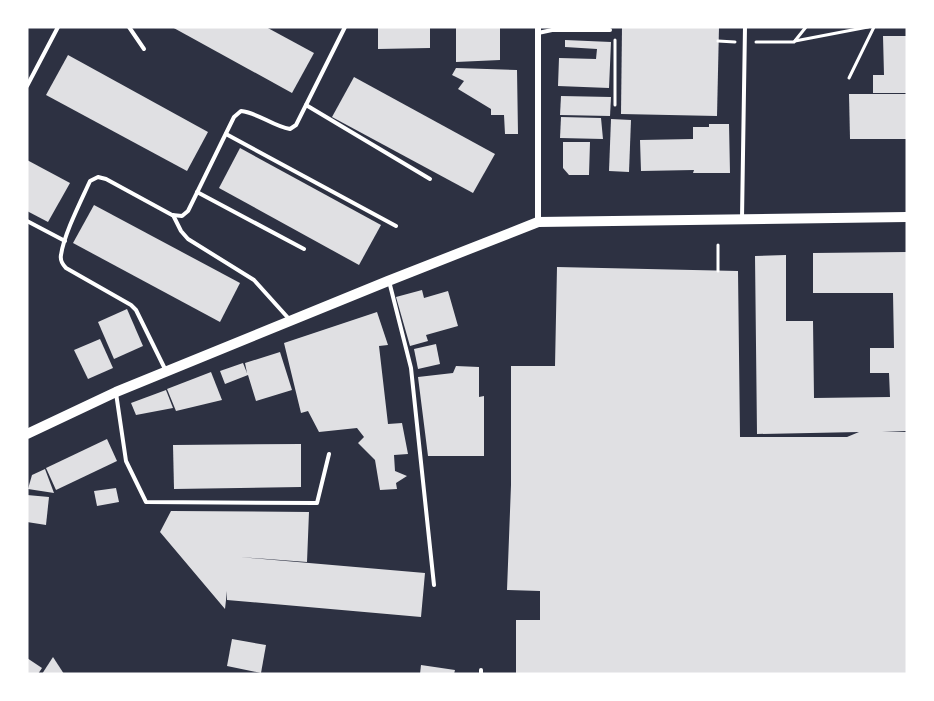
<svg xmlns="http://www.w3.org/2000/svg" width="934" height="701" font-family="Jost,sans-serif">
  <rect width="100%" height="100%" fill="#2d3142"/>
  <g fill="#e0e0e3">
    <polygon points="172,27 266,27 314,53 292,93"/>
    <polygon points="378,27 430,27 430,48 378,49"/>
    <polygon points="456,27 500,27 500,60 456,62"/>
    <polygon points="622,27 719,27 717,116 621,114"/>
    <polygon points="883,36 907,36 907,93 873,93 873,75 884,75"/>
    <polygon points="565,40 611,42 609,88 558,86 559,58 596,59 597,49 565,47"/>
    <polygon points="68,55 208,132 187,171 46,95"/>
    <polygon points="456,68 517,70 518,134 505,134 504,115 491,115 491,109 458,89 464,81 452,75"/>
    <polygon points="354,77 495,154 473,193 332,117"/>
    <polygon points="849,94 907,94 907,139 850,139"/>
    <polygon points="561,96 611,97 610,116 560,115"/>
    <polygon points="561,117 601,118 603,139 560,138"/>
    <polygon points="611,119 631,120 629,172 609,171"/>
    <polygon points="709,124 729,124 730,173 693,173 694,170 641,171 640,140 693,139 693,127 709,127"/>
    <polygon points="563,142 590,142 589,175 569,175 563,168"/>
    <polygon points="240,148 381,225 359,265 219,188"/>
    <polygon points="27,160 70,183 48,222 27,211"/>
    <polygon points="94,205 240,283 220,322 73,243"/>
    <polygon points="907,252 907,431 882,431 907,432 907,674 516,674 516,620 540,620 540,591 507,590 511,485 511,366 555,366 557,267 738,271 740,437 847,437 859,432 757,434 755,256 786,255 786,321 813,321 814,398 890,397 889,373 870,373 870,348 894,348 893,293 813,293 813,253"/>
    <polygon points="422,290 424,298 448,291 458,326 426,335 428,341 410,346 396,297"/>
    <polygon points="127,309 143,346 114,359 98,322"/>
    <polygon points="377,312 388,345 379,346 388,424 402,423 408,454 394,455 395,471 407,476 396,483 397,489 380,490 375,460 358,443 364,437 357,428 319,432 308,411 301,413 284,343"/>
    <polygon points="100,339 113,368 88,379 74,350"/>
    <polygon points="436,344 440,364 418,369 414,349"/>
    <polygon points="280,352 292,390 256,401 248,375 225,384 220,371 243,363 247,373 245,363"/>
    <polygon points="456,366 479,367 479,397 484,396 484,456 428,456 418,377 453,373"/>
    <polygon points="211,372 222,400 176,411 167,389"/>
    <polygon points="166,390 173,408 136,415 131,403"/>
    <polygon points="107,439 117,461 56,490 46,468"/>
    <polygon points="301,444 301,487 174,489 173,445"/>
    <polygon points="45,469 54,493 28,489 32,475"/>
    <polygon points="116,488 119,502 97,506 94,491"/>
    <polygon points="27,495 49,497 46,525 27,522"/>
    <polygon points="171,511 309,512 307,562 240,557 425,573 421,617 227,600 227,591 225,609 160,532"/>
    <polygon points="232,639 266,645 261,673 227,666"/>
    <polygon points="53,657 64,674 42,674"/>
    <polygon points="27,658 42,668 38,674 27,674"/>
    <polygon points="421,665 455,670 454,674 420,674"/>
  </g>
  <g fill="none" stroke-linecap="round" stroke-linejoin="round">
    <g stroke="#fff" stroke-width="3">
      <polyline points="615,40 615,105"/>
      <polyline points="718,41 735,42"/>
      <polyline points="795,41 868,27"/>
      <polyline points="756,42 794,42 806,27"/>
      <polyline points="849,78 874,27"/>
      <polyline points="718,245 718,271"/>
    </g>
    <g stroke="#fff" stroke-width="4">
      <polyline points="129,27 144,49"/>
      <polyline points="538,33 552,30 610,30"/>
      <polyline points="27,86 58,27"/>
      <polyline points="306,105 430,179"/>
      <polyline points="226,134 396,226"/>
      <polyline points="197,192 304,249"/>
      <polyline points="173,215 181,231 188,239 254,280 290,320"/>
      <polyline points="742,218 745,27"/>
      <polyline points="27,221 65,241"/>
      <polyline points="389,281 411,368 434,585"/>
      <path d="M166,371L136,310L131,305L66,268C62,264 60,260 61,255C64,234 81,201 90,181L98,177L106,179L172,215L182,216L188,211L234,117L241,111C259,113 272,126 290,129L296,125L345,27"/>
      <polyline points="116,393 126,461 146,502 317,503 329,454"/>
      <polyline points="481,674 481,670"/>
    </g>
    <polyline stroke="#fff" stroke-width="6" points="538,27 538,222"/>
    <polyline stroke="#fff" stroke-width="10" points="27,434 116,392 388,281 538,222 907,217"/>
  </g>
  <rect width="934" height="701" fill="none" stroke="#ffffff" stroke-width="57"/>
</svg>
